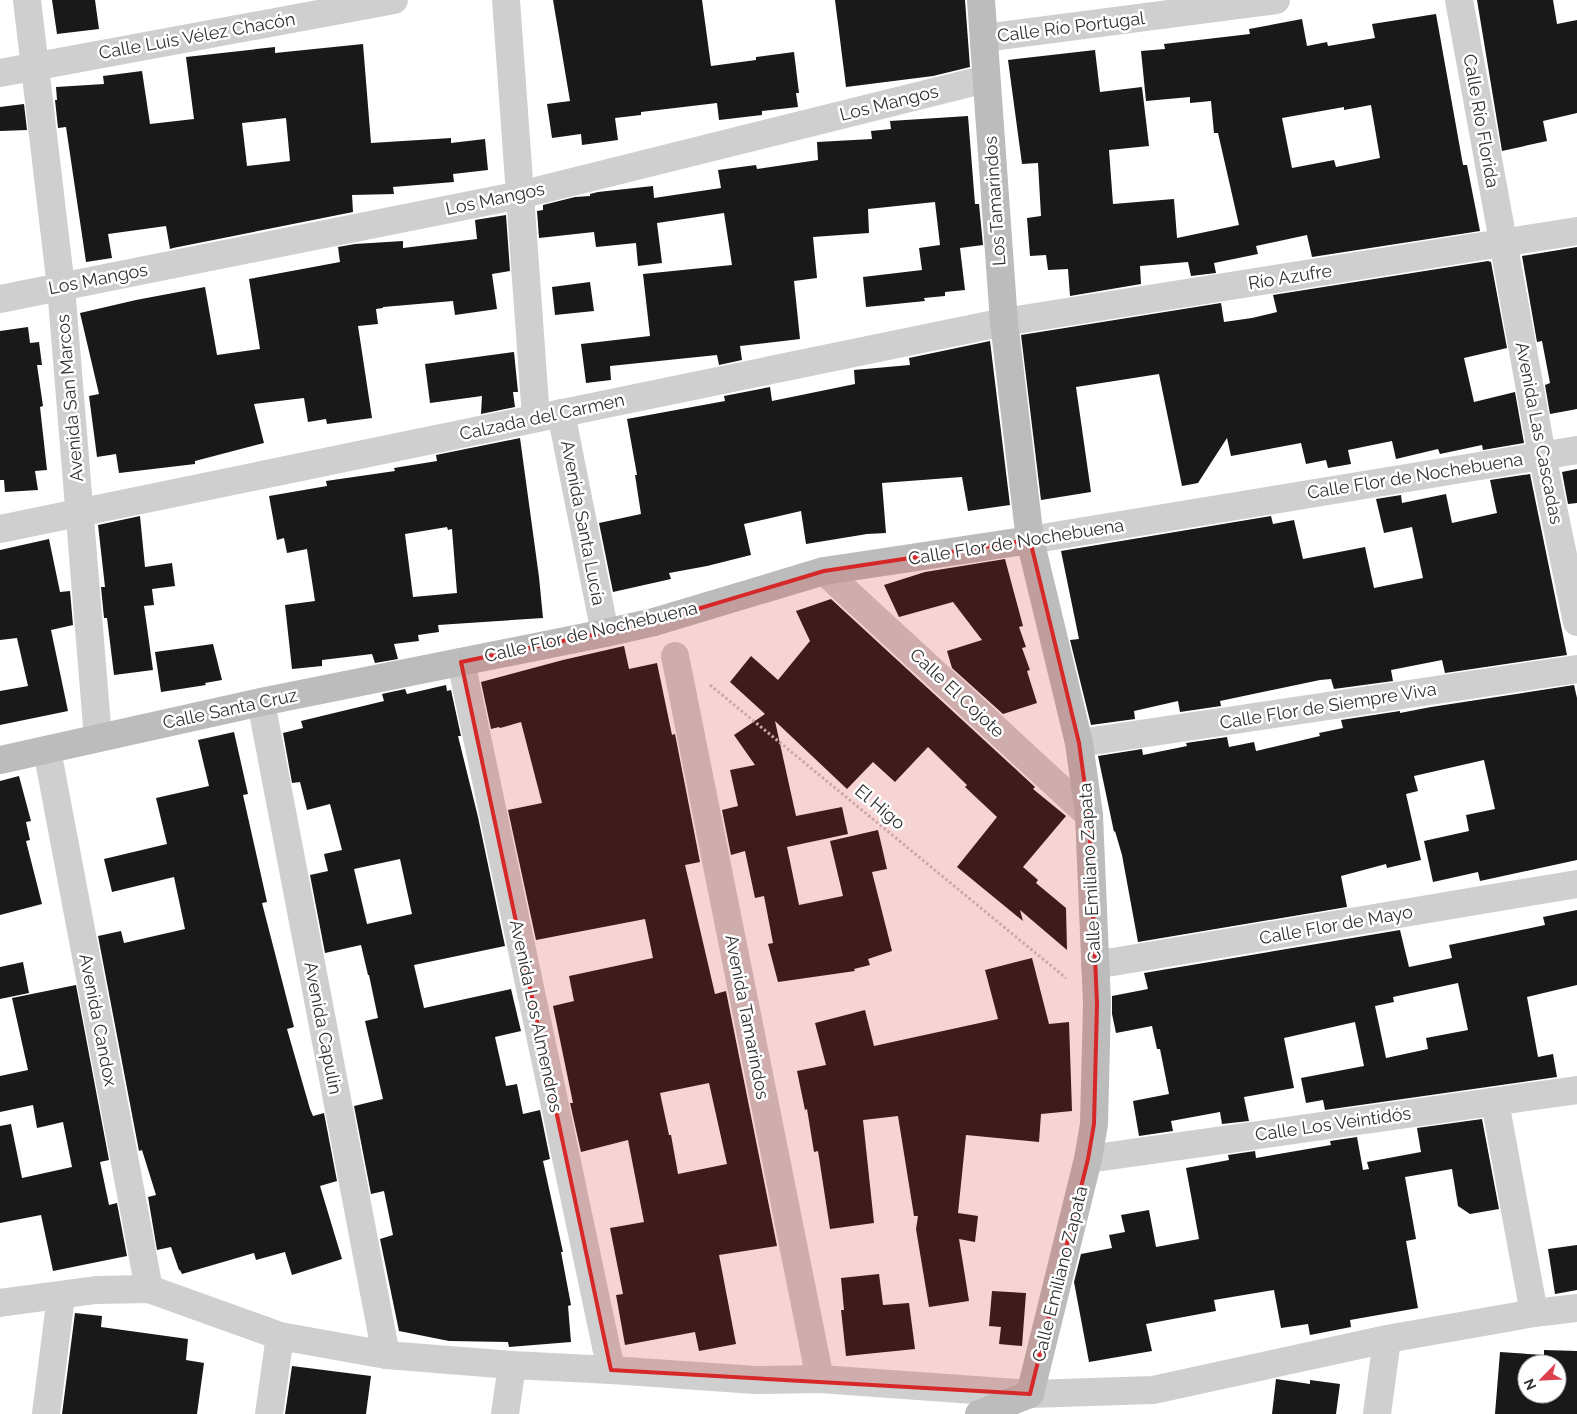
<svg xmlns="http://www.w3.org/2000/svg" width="1577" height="1414" font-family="Raleway,sans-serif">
  <rect width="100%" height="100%" fill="#fff"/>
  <g fill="#191919" fill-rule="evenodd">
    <polygon points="52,0 95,0 99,29 57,34"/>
    <polygon points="553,0 702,0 711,66 756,60 756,57 794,52 799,93 796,93 798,107 762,111 762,115 719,120 717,103 641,112 641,115 615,118 618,140 582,145 581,134 552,138 547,104 570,101"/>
    <polygon points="835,0 965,0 970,67 933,76 846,87"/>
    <polygon points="1477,0 1553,0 1557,24 1577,20 1577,113 1543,121 1547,141 1502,151"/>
    <path d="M1436,14L1463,165H1467L1480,231L1312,257L1307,235L1256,246L1258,254L1214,263L1216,273L1191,276L1188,262L1140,266L1141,284L1070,296L1068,269L1048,270L1046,255L1030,256L1027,218L1041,216L1038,163L1022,164L1008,60L1095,50L1100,92L1142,87L1149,146L1109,150L1113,204L1174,199L1177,238L1239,225L1218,133H1214L1211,101L1190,103V97L1146,101L1141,51L1165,49L1164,44L1250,34L1249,29L1302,19L1307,46L1327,42L1328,46L1375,38L1372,24ZM1371,105L1380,158L1336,167L1334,160L1292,168L1282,118L1344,107V110Z"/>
    <path d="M363,44L371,143L451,138V143L485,139L488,170L453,174L454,182L393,187L394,194L352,195L353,212L173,248L170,249L166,226L108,234L112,258L86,262L66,127L58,128L55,100H57L56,87L104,84L103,76L142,71L150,124L194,119L186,57L275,47V53ZM286,118L290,161L247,166L242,123Z"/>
    <polygon points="24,104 27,130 0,131 0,107"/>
    <polygon points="968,116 975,204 979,204 983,245 960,248 965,290 945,292 945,296 924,298 925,301 866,307 863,277 922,270 919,248 940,245 935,202 868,209 869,233 813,237 817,278 794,281 800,339 740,346 742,360 719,365 717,355 610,366 611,380 586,383 581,344 650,336 643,274 732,265 724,213 657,223 662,263 638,266 636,243 596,247 594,232 539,238 537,211 543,210 543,205 575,197 590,196 590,194 598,192 653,186 654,198 721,188 718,170 756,165 757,169 818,160 817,142 872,139 871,131 891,129 890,121"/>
    <polygon points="506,215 510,271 492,274 497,309 455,315 453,301 383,307 383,308 376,309 378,324 358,326 372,418 327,424 326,419 308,422 304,398 254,404 264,443 195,461 195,464 119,473 116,454 97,457 89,396 99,394 80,313 136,300 205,287 217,355 260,349 249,279 340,262 338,247 355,244 403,241 403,248 477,239 475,220"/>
    <polygon points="1577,247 1577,409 1550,414 1545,385 1550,383 1542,341 1537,342 1522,256"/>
    <polygon points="1488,261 1491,262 1507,348 1464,358 1474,402 1515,392 1524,443 1483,450 1482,445 1440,454 1438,449 1396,459 1392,441 1348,450 1351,464 1328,468 1326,460 1306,464 1301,443 1231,456 1227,438 1198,483 1182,486 1159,374 1076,387 1091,492 1041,500 1021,335 1221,303 1224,322 1252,318 1277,312 1273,295"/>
    <polygon points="590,282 594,311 555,315 552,287"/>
    <polygon points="28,327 30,343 39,342 42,365 37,365 43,406 40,407 47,470 35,471 38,490 5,492 4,480 0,480 0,331"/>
    <polygon points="990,341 1010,505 968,511 962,477 882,483 886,533 867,534 806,544 801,511 744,524 751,555 707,566 669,573 671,579 613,592 599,523 641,514 635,475 637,475 627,419 725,401 724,396 770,387 772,401 855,384 854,370 910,365 909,358"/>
    <polygon points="514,352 518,392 513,392 515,407 481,414 482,396 430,403 425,364"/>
    <path d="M520,438L539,577L543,618L438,625L439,632L418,635L419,641L394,644L398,659L375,663L372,654L322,660V666L292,669L285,605L315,601L307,549L287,553L284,538L277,540L269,496L327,486L326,481L395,471L394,468L437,461L436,455ZM447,527L448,530L452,529L457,593L413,597L405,534Z"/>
    <polygon points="1577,469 1577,503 1568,504 1562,472"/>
    <polygon points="1530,474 1567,655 1445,673 1442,660 1391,670 1393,681 1334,689 1331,679 1320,680 1220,701 1221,706 1180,712 1178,701 1134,711 1135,719 1091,725 1070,640 1079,639 1061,551 1271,516 1273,524 1294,520 1303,559 1365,547 1374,588 1423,578 1412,527 1384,533 1376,499 1401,495 1402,503 1446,494 1452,523 1497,513 1490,480"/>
    <polygon points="140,516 145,567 172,563 175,586 152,589 154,605 144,606 153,670 114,675 107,618 104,618 101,587 105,587 98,525"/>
    <polygon points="49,539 60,592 70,591 73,625 51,630 68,711 0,725 0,691 28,686 17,638 0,640 0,550"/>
    <polygon points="1005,559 1023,626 1019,627 1026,647 1022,648 1030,670 1027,671 1037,703 1003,714 952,668 947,651 982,640 953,602 899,617 884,585 925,572"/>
    <polygon points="831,599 1035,787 1033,789 1066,816 1023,867 1038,880 1036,883 1066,908 1067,950 1020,910 1023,921 957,867 997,817 965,787 967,785 928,747 895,782 873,762 847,789 775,721 796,816 842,807 848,834 787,847 799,905 843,896 830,841 878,830 887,869 872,872 892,951 868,959 870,965 854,969 855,971 778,982 768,944 773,943 764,896 755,898 745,851 731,855 722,810 738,806 730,770 755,765 734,735 765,714 730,682 751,656 778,680 810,641 796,611"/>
    <polygon points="213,644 222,680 205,683 206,685 161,692 155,652"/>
    <path d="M624,646L629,669L657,663L672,735L675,734L700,862L685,865L715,994L726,991L777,1246L719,1255L736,1344L699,1351L695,1332L625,1345L616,1295L623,1294L610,1228L644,1222L628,1140L581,1152L570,1103H573L553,1006L574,1001L569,976L653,958L645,919L536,940L508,810L542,803L521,722L500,728L499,727L491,729L481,682L563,660ZM709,1083L727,1164L678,1174L671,1135H669L660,1093Z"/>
    <path d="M446,685L447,691L451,690L461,736H458L478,817L505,946L414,965L424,1008L511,989L521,1031L495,1037L506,1086L517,1084L523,1114L540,1110L550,1159L543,1161L563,1252H561L571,1305L568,1306L571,1342L509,1347L508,1342L449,1341L399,1331L380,1239L393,1235L384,1191L371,1194L354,1106L383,1099L365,1021L378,1018L369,975H368L361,945L325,953L310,875L328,871L324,854L342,850L330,804L307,810L300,782L292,783L283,733L303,728L301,721L384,701L382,694L405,689L407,694ZM400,859L412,914L367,924L354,869Z"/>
    <polygon points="1574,685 1577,698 1577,860 1480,881 1478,872 1433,882 1424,841 1469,831 1466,815 1495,809 1484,760 1414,776 1418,791 1406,794 1421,860 1387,868 1386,864 1341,876 1347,907 1138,942 1122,855 1115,831 1114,832 1098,756 1142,749 1143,755 1187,746 1186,743 1227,737 1229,747 1254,742 1256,751 1320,736 1319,733 1343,728 1341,720 1400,711 1400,713 1431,707"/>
    <polygon points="234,732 248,794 243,795 267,902 262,903 294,1027 287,1029 310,1109 313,1116 324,1113 337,1181 320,1186 342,1259 292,1275 285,1252 256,1260 254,1253 182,1274 180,1270 179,1270 171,1247 157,1250 148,1197 156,1195 142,1150 139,1151 98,936 121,931 124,943 185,929 174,877 112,892 104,859 167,844 156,798 209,786 198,740"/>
    <polygon points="19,776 31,821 26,822 30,840 26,841 42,904 0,915 0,781"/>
    <path d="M1577,910V985L1527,997L1538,1057L1553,1054L1557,1077L1325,1110L1323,1100L1306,1103L1301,1078L1364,1066L1355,1022L1284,1038L1294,1088L1244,1097L1249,1121L1222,1124L1220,1112L1171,1121L1173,1131L1139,1136L1133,1101L1169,1094L1160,1049H1157L1152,1026L1116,1033L1112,1014V996L1148,989L1144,973L1400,930L1409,967L1452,958L1449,945L1545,925L1543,917ZM1458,983L1468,1030L1426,1038L1428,1049L1386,1058L1375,1006L1394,1002L1393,997Z"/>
    <polygon points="1032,958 1049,1024 1069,1022 1072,1111 1041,1114 1039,1142 966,1135 958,1213 978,1216 975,1242 959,1239 969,1301 929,1307 916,1229 918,1216 914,1216 898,1116 863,1120 874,1223 830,1229 818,1151 814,1152 807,1109 805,1110 797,1071 826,1065 815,1023 865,1010 874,1046 998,1019 985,970"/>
    <polygon points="23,962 29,993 0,999 0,967"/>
    <polygon points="76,985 109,1160 100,1162 109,1205 117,1203 127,1256 53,1271 41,1215 0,1223 0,1126 11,1124 22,1178 72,1167 63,1122 37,1128 33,1105 0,1112 0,1076 28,1070 12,998"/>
    <polygon points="1482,1119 1499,1209 1470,1214 1458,1206 1452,1169 1405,1177 1416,1239 1406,1241 1418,1308 1350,1320 1351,1327 1310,1335 1308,1324 1281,1328 1274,1290 1214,1300 1216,1311 1146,1324 1152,1351 1089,1362 1074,1282 1081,1254 1112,1248 1109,1235 1125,1232 1121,1215 1149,1210 1156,1247 1199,1239 1186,1168 1229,1160 1228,1155 1255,1151 1256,1158 1331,1145 1330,1141 1357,1137 1363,1170 1369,1169 1367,1162 1421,1152 1417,1128"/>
    <polygon points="1577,1245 1577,1290 1555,1294 1548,1249"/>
    <polygon points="879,1274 883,1305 909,1303 915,1349 846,1356 841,1310 844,1310 841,1278"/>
    <polygon points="992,1291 1026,1293 1022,1346 999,1344 1001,1327 989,1326"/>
    <polygon points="75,1313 102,1316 101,1327 188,1339 186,1360 204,1363 197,1414 62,1414"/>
    <path d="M1544,1350L1577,1351V1414H1495L1500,1352L1544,1355ZM1527,1364H1557V1394H1527Z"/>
    <polygon points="292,1366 371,1376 366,1414 285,1414"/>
    <polygon points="1276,1379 1310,1384 1310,1380 1340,1384 1336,1414 1272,1414"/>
  </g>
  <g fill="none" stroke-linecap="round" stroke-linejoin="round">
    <polyline stroke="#c9c9c9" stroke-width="3" stroke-dasharray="2.5 2.5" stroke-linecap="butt" points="710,685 1066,978"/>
    <g stroke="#cfcfcf" stroke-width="28">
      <polyline points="27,0 61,287 98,738"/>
      <polyline points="506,0 536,418"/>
      <polyline points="1459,0 1542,455 1577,622"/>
      <polyline points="984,38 1276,0"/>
      <polyline points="0,73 394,0"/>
      <polyline points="0,299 520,195 986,79"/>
      <polyline points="561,413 605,633"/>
      <polyline points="0,529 1004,322 1577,231"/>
      <polyline points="1030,540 1577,450"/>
      <polyline points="824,571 1089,815"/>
      <polyline points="675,656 820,1379"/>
      <polyline points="461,662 611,1370"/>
      <polyline points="261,702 386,1355"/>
      <polyline points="1079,743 1577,669"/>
      <polyline points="47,750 149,1289"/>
      <polyline points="1095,965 1577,884"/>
      <polyline points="1495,1102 1534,1313"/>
      <polyline points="1088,1159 1577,1090"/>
      <polyline points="0,1303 96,1290 149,1289 280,1336 386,1355 512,1365 611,1370 755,1380 820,1379 1030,1394 1153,1390 1387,1339 1534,1313 1577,1308"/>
      <polyline points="46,1414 61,1296"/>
      <polyline points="269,1414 280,1336"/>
      <polyline points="505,1414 512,1365"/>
      <polyline points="1377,1414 1387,1339"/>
    </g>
    <g stroke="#bcbcbc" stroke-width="28">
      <polyline points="0,760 261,702 605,633 654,622 824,571 1030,540"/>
      <polyline points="979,1414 1030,1394 1088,1159 1094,1124 1097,1004 1089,815 1079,743 1030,540 1004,322 981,0"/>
    </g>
  </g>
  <path fill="#d62828" fill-opacity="0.2" stroke="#d62828" stroke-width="4" stroke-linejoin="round" d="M1030,540L1079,743L1089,815L1097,1004L1094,1124L1088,1159L1030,1394L611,1370L461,662L654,622L824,571Z"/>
  <g text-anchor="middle" stroke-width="5" stroke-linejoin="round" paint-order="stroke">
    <g font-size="18" fill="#323232" stroke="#fff">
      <text transform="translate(1071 27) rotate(-7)" y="6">Calle Río Portugal</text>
      <text transform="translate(197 36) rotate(-10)" y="6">Calle Luis Vélez Chacón</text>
      <text transform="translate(889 103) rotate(-14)" y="6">Los Mangos</text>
      <text transform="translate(1481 121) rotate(80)" y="6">Calle Río Florida</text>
      <text transform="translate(495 199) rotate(-12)" y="6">Los Mangos</text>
      <text transform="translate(995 201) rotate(-94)" y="6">Los Tamarindos</text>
      <text transform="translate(1290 277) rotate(-9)" y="6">Río Azufre</text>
      <text transform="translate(98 279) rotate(-11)" y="6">Los Mangos</text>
      <text transform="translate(70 398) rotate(-95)" y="6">Avenida San Marcos</text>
      <text transform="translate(542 417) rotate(-12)" y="6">Calzada del Carmen</text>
      <text transform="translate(1539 433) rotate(79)" y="6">Avenida Las Cascadas</text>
      <text transform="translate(1415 476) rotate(-9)" y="6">Calle Flor de Nochebuena</text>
      <text transform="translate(583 523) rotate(79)" y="6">Avenida Santa Lucía</text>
      <text transform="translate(1016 542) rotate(-9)" y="6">Calle Flor de Nochebuena</text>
      <text transform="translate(591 632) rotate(-13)" y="6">Calle Flor de Nochebuena</text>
      <text transform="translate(957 693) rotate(43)" y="6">Calle El Cojote</text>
      <text transform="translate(1328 706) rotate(-9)" y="6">Calle Flor de Siempre Viva</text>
      <text transform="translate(230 709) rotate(-12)" y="6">Calle Santa Cruz</text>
      <text transform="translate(880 807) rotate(40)" y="6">El Higo</text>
      <text transform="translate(1090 873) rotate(-93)" y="6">Calle Emiliano Zapata</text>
      <text transform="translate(1336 925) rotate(-10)" y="6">Calle Flor de Mayo</text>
      <text transform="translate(536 1016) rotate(78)" y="6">Avenida Los Almendros</text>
      <text transform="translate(747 1017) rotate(79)" y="6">Avenida Tamarindos</text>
      <text transform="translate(98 1020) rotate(79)" y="6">Avenida Candox</text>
      <text transform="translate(323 1028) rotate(79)" y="6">Avenida Capulin</text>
      <text transform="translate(1333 1124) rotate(-8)" y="6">Calle Los Veintidós</text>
      <text transform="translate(1060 1274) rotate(-76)" y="6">Calle Emiliano Zapata</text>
    </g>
  </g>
  <g transform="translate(1542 1379) rotate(246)"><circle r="24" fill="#ffffff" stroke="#adadad"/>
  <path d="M0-4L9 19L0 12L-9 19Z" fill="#db424e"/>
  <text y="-8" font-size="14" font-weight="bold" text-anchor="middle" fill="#323232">N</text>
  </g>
</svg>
